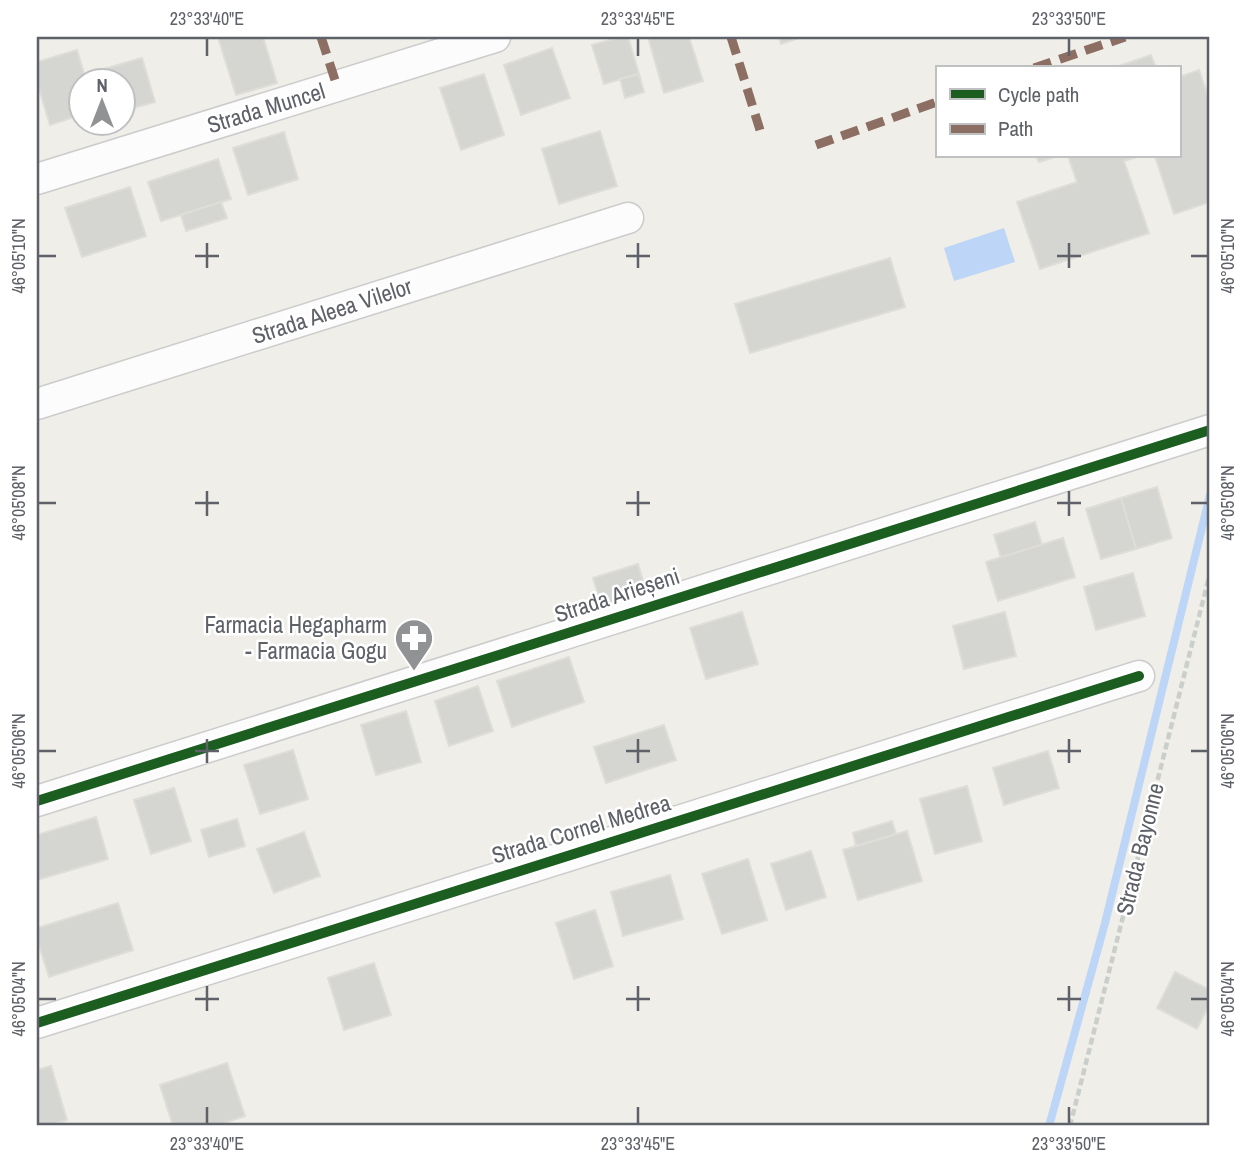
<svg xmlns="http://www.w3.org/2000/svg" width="1247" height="1163" font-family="'Archivo Narrow',sans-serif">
  <rect width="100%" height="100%" fill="#efeee9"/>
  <polygon fill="#bdd6f8" points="1004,228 1015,262 954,281 944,248"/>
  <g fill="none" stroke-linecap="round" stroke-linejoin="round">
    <polyline stroke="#bdd6f8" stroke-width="8" points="1049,1126 1105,923 1210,495"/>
  </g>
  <g fill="#d5d5d2" stroke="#deddd8" stroke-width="2">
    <polygon points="218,37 263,37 277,83 236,95"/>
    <polygon points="620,37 628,37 639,74 604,84 592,45"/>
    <polygon points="648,37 689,37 703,81 664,93"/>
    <polygon points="779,37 802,37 781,44"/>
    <polygon points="552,48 570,98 521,115 504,65"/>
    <polygon points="77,50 86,80 80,80 80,115 50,125 37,82 37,62"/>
    <polygon points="1151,55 1156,68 1113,68"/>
    <polygon points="142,58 155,102 122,111 122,80 102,80 100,70"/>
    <polygon points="1199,70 1210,102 1210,202 1174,214 1155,156 1179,156 1179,77"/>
    <polygon points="484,74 504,135 461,150 440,88"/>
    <polygon points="639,74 644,92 625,98 620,79"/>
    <polygon points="600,131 617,186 559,204 542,149"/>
    <polygon points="284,132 298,179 248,195 233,148"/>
    <polygon points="1036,156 1058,156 1039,162"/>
    <polygon points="1068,156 1140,156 1124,161 1149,233 1040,269 1017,202 1077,182"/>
    <polygon points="218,159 231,199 161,221 148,182"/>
    <polygon points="130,187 146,236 82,257 65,208"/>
    <polygon points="221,202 227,218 186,231 181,215"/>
    <polygon points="890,258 905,307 750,353 735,304"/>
    <polygon points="1157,487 1172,538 1136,549 1121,498"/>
    <polygon points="1121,498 1136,549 1101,559 1086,509"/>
    <polygon points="1035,522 1042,545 1001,558 994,535"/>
    <polygon points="1063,538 1075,577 998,601 986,562"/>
    <polygon points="638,564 648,598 603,611 593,578"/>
    <polygon points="1133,573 1145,616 1096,630 1084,587"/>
    <polygon points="742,612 758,664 706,679 690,628"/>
    <polygon points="1005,612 1016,656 964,669 953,626"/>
    <polygon points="569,657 584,702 512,727 497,681"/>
    <polygon points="478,686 493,731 449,746 435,701"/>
    <polygon points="406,711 421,762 376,775 361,725"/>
    <polygon points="664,725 676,760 606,783 594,747"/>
    <polygon points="293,750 308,799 260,814 244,765"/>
    <polygon points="1048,751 1059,788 1004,805 993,768"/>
    <polygon points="967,786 982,841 935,854 920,799"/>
    <polygon points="174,788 191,841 151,854 134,800"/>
    <polygon points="96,817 108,859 37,880 37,835"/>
    <polygon points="237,819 245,846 209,857 201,830"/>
    <polygon points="892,821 896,834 856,846 853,833"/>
    <polygon points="907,831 922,881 858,900 843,850"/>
    <polygon points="304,832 320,876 274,893 257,849"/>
    <polygon points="811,851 826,897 786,910 771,864"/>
    <polygon points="748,859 767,920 722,934 702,874"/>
    <polygon points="670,875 683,919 623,936 611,892"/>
    <polygon points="118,903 133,950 49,977 37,939 37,928"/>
    <polygon points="595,910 613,966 574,979 556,923"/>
    <polygon points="374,963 391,1015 344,1030 328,978"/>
    <polygon points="1175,972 1210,990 1210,1003 1197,1029 1157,1008"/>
    <polygon points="227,1063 245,1116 215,1126 173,1126 160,1085"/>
    <polygon points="51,1066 67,1120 46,1126 37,1126 37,1070"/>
  </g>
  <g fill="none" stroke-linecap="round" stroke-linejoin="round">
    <g stroke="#cbcccb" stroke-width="33">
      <g id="minor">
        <polyline points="37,179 495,37"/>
        <polyline points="37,404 628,218"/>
        <polyline points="37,801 1210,430"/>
        <polyline points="37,1023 1139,676"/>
      </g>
    </g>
    <polyline stroke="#cacfcc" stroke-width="4.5" stroke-dasharray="7 3.5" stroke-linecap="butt" points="1070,1126 1210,573"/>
    <use href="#minor" stroke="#fdfcfc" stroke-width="30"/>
    <g stroke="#8d6e63" stroke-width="9" stroke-dasharray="18 9" stroke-linecap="butt">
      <polyline points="321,37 337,86"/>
      <polyline points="731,37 760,130"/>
      <polyline points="1034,68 1125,37"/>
      <polyline points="816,145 937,102"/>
    </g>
    <g stroke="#fff" stroke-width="15">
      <g id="cycleway">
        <polyline points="37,801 1210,430"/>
        <polyline points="37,1023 1139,676"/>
      </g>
    </g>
    <use href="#cycleway" stroke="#1b5e20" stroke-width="10"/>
  </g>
  <path fill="none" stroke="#5e6167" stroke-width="2.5" d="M207,38V56M638,38V56M1069,38V56M207,243V268M638,243V268M1069,243V268M38,256H56M195,256H219M626,256H650M1057,256H1081M1191,256H1208M207,491V516M638,491V516M1069,491V516M38,503H56M195,503H219M626,503H650M1057,503H1081M1191,503H1208M207,739V763M638,739V763M1069,739V763M38,751H56M195,751H219M626,751H650M1057,751H1081M1191,751H1208M207,986V1011M638,986V1011M1069,986V1011M38,999H56M195,999H219M626,999H650M1057,999H1081M1191,999H1208M207,1107V1124M638,1107V1124M1069,1107V1124"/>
  <defs>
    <g id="pharmacy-pin" transform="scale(2.0125)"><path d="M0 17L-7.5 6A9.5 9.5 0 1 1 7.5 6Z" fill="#919294" stroke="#fff"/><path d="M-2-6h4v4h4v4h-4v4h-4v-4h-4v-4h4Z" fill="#fff"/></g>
  </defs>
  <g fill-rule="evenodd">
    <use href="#pharmacy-pin" x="414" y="638"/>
  </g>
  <g text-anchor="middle" stroke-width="5" stroke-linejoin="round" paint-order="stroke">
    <g font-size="23" fill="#5e6167" stroke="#fff">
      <text transform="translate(266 108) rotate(-17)" y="8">Strada Muncel</text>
      <text transform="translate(332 311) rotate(-18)" y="8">Strada Aleea Vilelor</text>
      <text transform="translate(617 595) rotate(-18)" y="8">Strada Arieșeni</text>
      <text transform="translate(581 829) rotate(-17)" y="8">Strada Cornel Medrea</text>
      <text transform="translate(1140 849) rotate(-76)" y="8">Strada Bayonne</text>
    </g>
    <g font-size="23" fill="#5e6167" stroke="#fff" text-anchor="end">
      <text x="387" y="633">Farmacia Hegapharm<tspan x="387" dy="26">- Farmacia Gogu</tspan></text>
    </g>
  </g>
  <rect width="1247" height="1163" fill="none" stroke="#ffffff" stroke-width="77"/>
  <rect x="936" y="66" width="245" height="91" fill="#ffffff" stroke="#bfc0c2" stroke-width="2"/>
  <rect x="950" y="89" width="35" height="10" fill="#1b5e20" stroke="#bfc0c2" stroke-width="2"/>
  <text x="998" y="102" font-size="21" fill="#5e6167">Cycle path</text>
  <rect x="950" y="124" width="35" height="10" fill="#8d6e63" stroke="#bfc0c2" stroke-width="2"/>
  <text x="998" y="136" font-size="21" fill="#5e6167">Path</text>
  <g transform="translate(102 102)"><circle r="33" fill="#ffffff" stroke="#bfc0c2" stroke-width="2"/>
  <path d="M0-5L12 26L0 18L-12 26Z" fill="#919294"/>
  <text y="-10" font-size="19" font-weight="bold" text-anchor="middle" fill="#5e6167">N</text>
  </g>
  <rect x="38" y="38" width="1170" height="1086" fill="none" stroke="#5e6167" stroke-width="2.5"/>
  <g font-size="18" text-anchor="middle" fill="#5e6167">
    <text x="207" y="25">23°33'40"E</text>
    <text x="638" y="25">23°33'45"E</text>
    <text x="1069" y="25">23°33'50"E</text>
    <text transform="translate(19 256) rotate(-90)" y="6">46°05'10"N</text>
    <text transform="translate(1228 256) rotate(-90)" y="6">46°05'10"N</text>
    <text transform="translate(19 503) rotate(-90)" y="6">46°05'08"N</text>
    <text transform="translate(1228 503) rotate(-90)" y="6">46°05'08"N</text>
    <text transform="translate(19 751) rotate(-90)" y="6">46°05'06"N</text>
    <text transform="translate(1228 751) rotate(-90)" y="6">46°05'06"N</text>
    <text transform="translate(19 999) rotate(-90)" y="6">46°05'04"N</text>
    <text transform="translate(1228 999) rotate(-90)" y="6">46°05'04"N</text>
    <text x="207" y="1150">23°33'40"E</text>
    <text x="638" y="1150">23°33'45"E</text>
    <text x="1069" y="1150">23°33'50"E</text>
  </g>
</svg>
